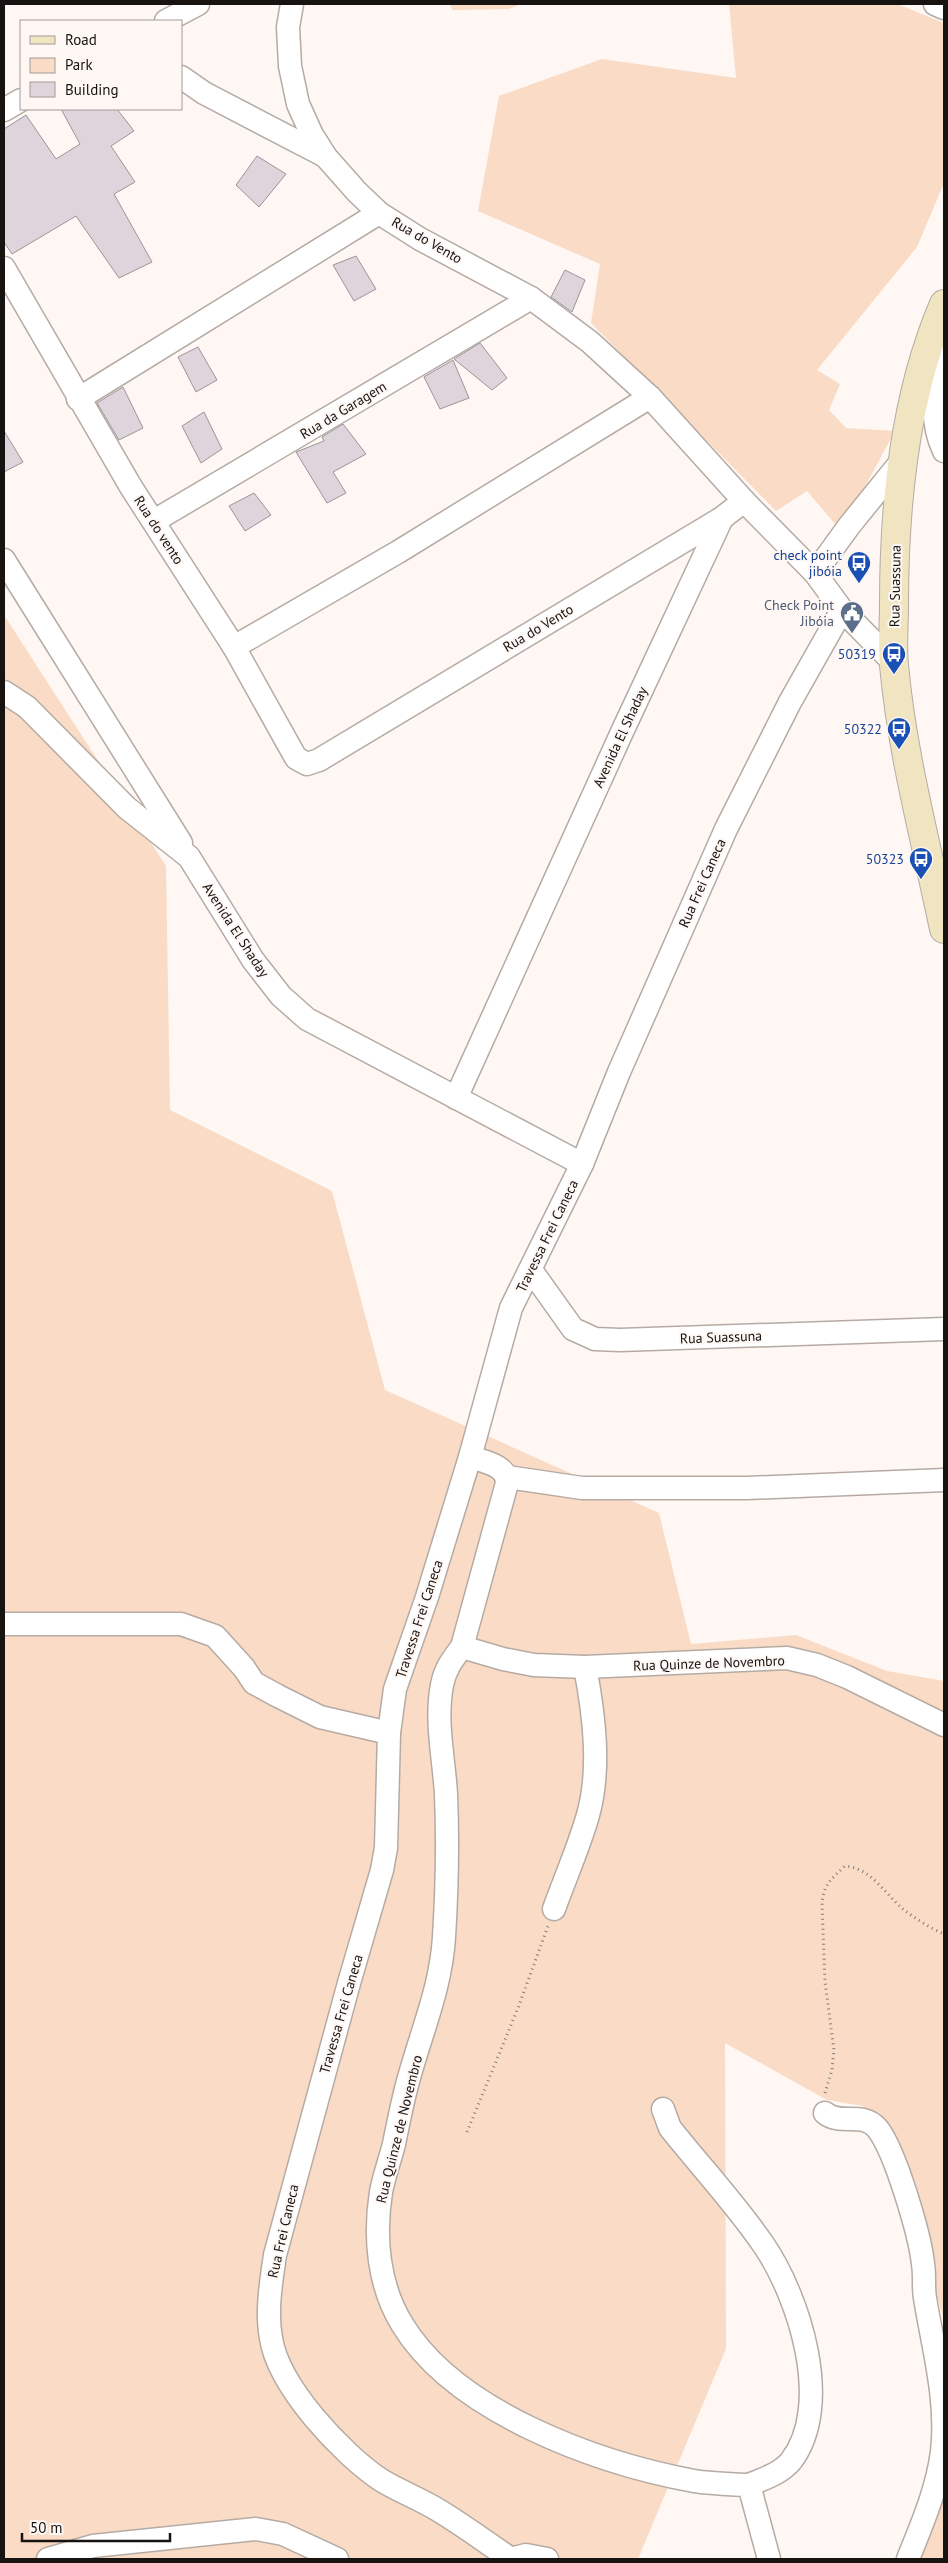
<svg xmlns="http://www.w3.org/2000/svg" width="948" height="2563" font-family="'PT Sans',sans-serif">
  <rect width="100%" height="100%" fill="#fef7f3"/>
  <g fill="#fadbc5">
    <polygon points="450,4 521,4 509,9 452,10"/>
    <polygon points="729,4 897,4 944,23 944,183 917,247 817,370 840,384 829,410 846,428 895,431 861,494 836,525 807,491 776,511 591,323 600,264 478,211 499,96 602,59 736,78"/>
    <polygon points="4,615 166,866 170,1110 332,1191 385,1390 659,1513 691,1644 796,1635 887,1671 944,1681 944,2321 920,2233 908,2165 863,2106 827,2100 725,2043 726,2349 638,2559 4,2559"/>
    <polygon points="944,2476 944,2559 920,2559"/>
  </g>
  <g fill="#ded4db" stroke="#9d949b">
    <polygon points="61,109 117,109 134,131 111,146 135,182 114,194 152,262 119,278 76,216 12,254 4,242 4,129 26,115 56,159 80,144"/>
    <polygon points="257,156 286,174 259,207 236,185"/>
    <polygon points="356,256 376,289 354,301 333,265"/>
    <polygon points="565,270 585,280 572,312 551,297"/>
    <polygon points="480,343 507,378 492,390 454,359"/>
    <polygon points="198,347 217,380 196,392 178,357"/>
    <polygon points="453,360 469,398 440,409 424,377"/>
    <polygon points="123,387 143,428 119,440 97,403"/>
    <polygon points="204,412 222,449 201,463 182,426"/>
    <polygon points="343,424 366,454 333,472 346,493 327,503 296,452 324,441 322,437"/>
    <polygon points="4,431 23,462 4,472"/>
    <polygon points="254,493 271,515 245,531 229,506"/>
  </g>
  <g fill="none" stroke-linecap="round" stroke-linejoin="round">
    <g stroke="#b5aba4" stroke-width="25">
      <g id="street">
        <polyline points="292,4 288,27 290,66 298,104 312,135 326,157 357,192 379,213 420,239 531,298 590,342 650,397 744,501 815,573 842,610 894,663"/>
        <polyline points="935,4 944,8"/>
        <polyline points="166,21 198,4"/>
        <polyline points="181,77 204,93 325,156"/>
        <polyline points="4,110 21,100"/>
        <polyline points="4,268 131,487 234,647 296,758 307,764 319,760 722,518 744,501"/>
        <path d="M944,337C938,376 926,414 944,451"/>
        <polyline points="78,399 379,213"/>
        <polyline points="154,521 531,298"/>
        <polyline points="4,560 181,843"/>
        <polyline points="815,573 849,526 904,458"/>
        <polyline points="234,647 398,552 650,397"/>
        <polyline points="4,692 27,707 127,808 189,857 253,960 281,996 307,1019 582,1164"/>
        <polyline points="456,1098 622,732 722,518"/>
        <polyline points="531,1270 573,1329 595,1339 620,1340 944,1329"/>
        <path d="M470,1457C485,1462 507,1465 507,1483L462,1647C452,1660 445,1669 442,1685C435,1721 444,1759 446,1794C448,1842 447,1889 444,1937C441,1989 420,2035 407,2085C402,2104 398,2124 394,2144C390,2160 384,2176 381,2192C374,2236 378,2285 402,2324C455,2412 597,2463 694,2481C712,2484 730,2484 749,2485L769,2559"/>
        <polyline points="507,1477 582,1488 747,1488 944,1480"/>
        <polyline points="4,1624 181,1624 215,1636 244,1668 254,1683 278,1696 320,1717 389,1733"/>
        <polyline points="462,1647 503,1659 534,1665 585,1667 787,1658 817,1665 847,1677 944,1725"/>
        <path d="M554,1909C565,1878 579,1847 588,1815C601,1769 594,1714 585,1667"/>
        <path d="M663,2109L670,2128C701,2167 735,2203 763,2244C799,2296 834,2405 791,2461C780,2474 763,2479 749,2485"/>
        <path d="M825,2113C841,2126 862,2111 877,2128C895,2150 920,2235 923,2264C925,2275 923,2287 925,2298C933,2348 948,2400 942,2452C937,2490 922,2524 908,2559"/>
        <polyline points="48,2559 93,2546 256,2529 283,2534 337,2559"/>
        <path d="M547,2559L526,2555L511,2559C487,2543 463,2525 438,2510C420,2499 399,2491 381,2480C342,2454 278,2386 271,2338C266,2312 271,2282 275,2255L349,1983L382,1870L386,1848L389,1733L395,1689L427,1597L470,1457L511,1308L582,1164L619,1072L726,829L790,702L842,610"/>
      </g>
    </g>
    <g stroke="#b5aba4" stroke-width="30">
      <path id="secondary" d="M944,304C904,397 894,505 894,605C894,624 892,645 894,665C902,754 926,842 944,929"/>
    </g>
    <g stroke="#817c79" stroke-width="3" stroke-dasharray="1 4" stroke-linecap="butt">
      <path d="M825,2093L832,2070L834,2050L825,1982L822,1904C823,1885 832,1878 845,1866C871,1868 885,1894 903,1909C914,1918 932,1929 944,1934"/>
      <polyline points="467,2132 518,2008 548,1926"/>
    </g>
    <use href="#street" stroke="#fff" stroke-width="22"/>
    <use href="#secondary" stroke="#f0e5c0" stroke-width="28"/>
  </g>
  <defs>
    <g id="bus-pin" transform="scale(1.25)"><path d="M0 17L-7.5 6A9.5 9.5 0 1 1 7.5 6Z" fill="#1a4fb4" stroke="#fef7f3"/><path d="M-5-6H5V4H4V6H2V4H-2V6H-4V4H-5ZM-3.5-4V0h7V-4ZM-3.5 1.2v1.5H-2V1.2ZM2 1.2v1.5H3.5V1.2Z" fill="#fff"/></g>
    <g id="civic-pin" transform="scale(1.25)"><path d="M0 17L-7.5 6A9.5 9.5 0 1 1 7.5 6Z" fill="#5c6f8a" stroke="#fef7f3"/><path d="M-.6-6.5H3V-4.5H.6V-3L4-1V1h2V6H-6V1h2V-1L-.6-3ZM-1.2 2.5V6h2.4V2.5Z" fill="#fff"/></g>
  </defs>
  <g fill-rule="evenodd">
    <use href="#bus-pin" x="859" y="563"/>
    <use href="#civic-pin" x="852" y="613"/>
    <use href="#bus-pin" x="894" y="654"/>
    <use href="#bus-pin" x="899" y="729"/>
    <use href="#bus-pin" x="921" y="859"/>
  </g>
  <g text-anchor="middle" stroke-width="4" stroke-linejoin="round" paint-order="stroke">
    <g font-size="14" fill="#161311" stroke="#fef7f3">
      <text transform="translate(427 240) rotate(30)" y="5">Rua do Vento</text>
      <text transform="translate(343 410) rotate(-31)" y="5">Rua da Garagem</text>
      <text transform="translate(159 530) rotate(57)" y="5">Rua do vento</text>
      <text transform="translate(895 586) rotate(-89)" y="5">Rua Suassuna</text>
      <text transform="translate(538 628) rotate(-31)" y="5">Rua do Vento</text>
      <text transform="translate(620 737) rotate(-65)" y="5">Avenida El Shaday</text>
      <text transform="translate(702 883) rotate(-66)" y="5">Rua Frei Caneca</text>
      <text transform="translate(236 930) rotate(57)" y="5">Avenida El Shaday</text>
      <text transform="translate(547 1236) rotate(-64)" y="5">Travessa Frei Caneca</text>
      <text transform="translate(721 1337) rotate(-2)" y="5">Rua Suassuna</text>
      <text transform="translate(419 1619) rotate(-72)" y="5">Travessa Frei Caneca</text>
      <text transform="translate(709 1663) rotate(-2)" y="5">Rua Quinze de Novembro</text>
      <text transform="translate(341 2014) rotate(-74)" y="5">Travessa Frei Caneca</text>
      <text transform="translate(399 2129) rotate(-76)" y="5">Rua Quinze de Novembro</text>
      <text transform="translate(283 2231) rotate(-77)" y="5">Rua Frei Caneca</text>
    </g>
    <g font-size="14" fill="#164399" stroke="#fef7f3" text-anchor="end">
      <text x="842" y="560">check point<tspan x="842" dy="16">jibóia</tspan></text>
      <text x="876" y="659">50319</text>
      <text x="882" y="734">50322</text>
      <text x="904" y="864">50323</text>
    </g>
    <g font-size="14" fill="#4e5e75" stroke="#fef7f3" text-anchor="end">
      <text x="834" y="610">Check Point<tspan x="834" dy="16">Jibóia</tspan></text>
    </g>
  </g>
  <rect width="948" height="2563" fill="none" stroke="#161311" stroke-width="10"/>
  <rect x="20" y="20" width="162" height="90" fill="#fef7f3" stroke="#a19c99"/>
  <rect x="30" y="36" width="25" height="8" fill="#f0e5c0" stroke="#a19c99"/>
  <text x="65" y="45" font-size="15" fill="#161311">Road</text>
  <rect x="30" y="58" width="25" height="15" fill="#fadbc5" stroke="#a19c99"/>
  <text x="65" y="70" font-size="15" fill="#161311">Park</text>
  <rect x="30" y="82" width="25" height="15" fill="#ded4db" stroke="#a19c99"/>
  <text x="65" y="95" font-size="15" fill="#161311">Building</text>
  <path d="M22 2533v8h148v-8" fill="none" stroke="#161311" stroke-width="2.5"/>
  <text x="30" y="2533" font-size="15" fill="#161311" stroke="#fef7f3" stroke-width="4" paint-order="stroke">50 m</text>
</svg>
